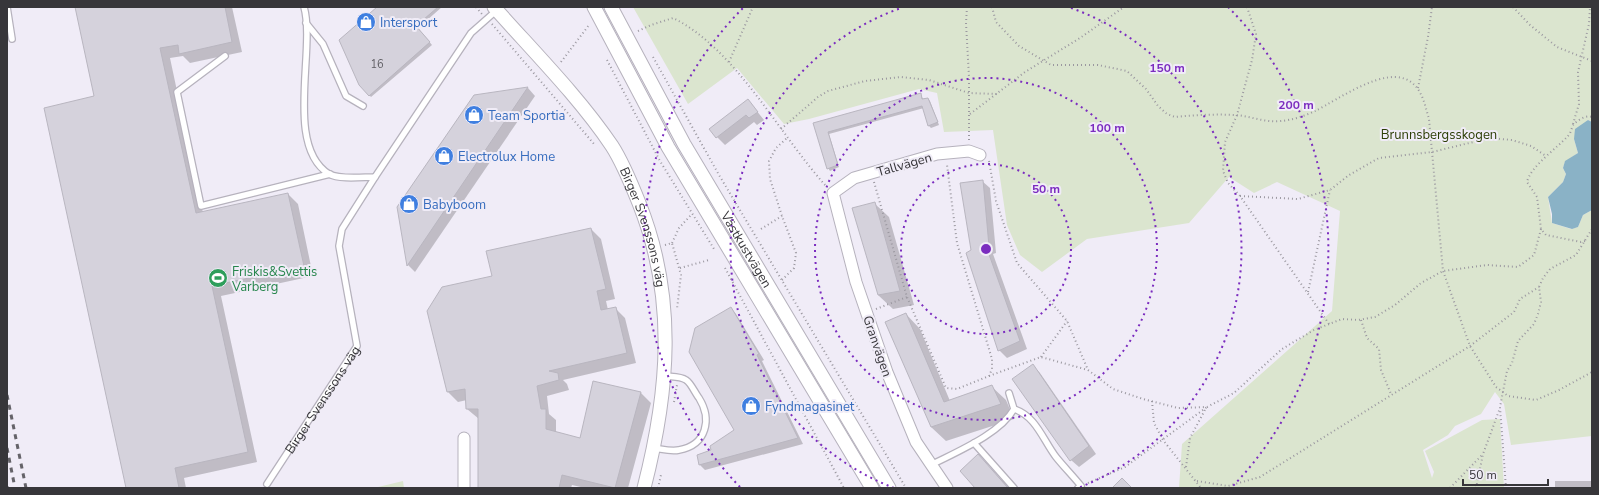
<svg xmlns="http://www.w3.org/2000/svg" width="1599" height="495" font-family="'Nunito Sans',sans-serif">
  <rect width="100%" height="100%" fill="#f0ecf7"/>
  <g fill="#dbe5cf">
    <polygon points="633,7 1592,7 1592,122 1588,120 1574,139 1578,153 1565,162 1563,168 1566,174 1563,182 1548,197 1552,223 1571,229 1578,227 1583,215 1592,210 1592,436 1511,445 1504,404 1495,392 1481,414 1455,426 1448,435 1423,450 1432,478 1434,472 1425,451 1482,420 1500,419 1504,488 1179,488 1182,444 1332,311 1340,211 1277,182 1254,193 1229,177 1189,223 1087,239 1042,272 1020,255 1007,225 993,130 944,132 937,93 919,89 809,119 784,124 737,68 688,104"/>
    <polygon points="403,481 404,488 374,488"/>
  </g>
  <polygon fill="#8ab2c6" points="1588,120 1592,122 1592,210 1583,215 1578,227 1572,229 1552,223 1552,214 1548,197 1563,182 1566,174 1563,168 1565,161 1578,153 1574,139 1575,129"/>
  <g fill="#0003">
    <polygon points="76,7 232,7 242,52 190,63 183,56 170,58 203,213 288,194 298,204 313,276 221,296 257,462 184,478 186,488 127,488 96,97"/>
    <polygon points="378,7 442,7 418,28 432,45 371,97 360,85"/>
    <polygon points="528,88 535,96 415,272 408,265 398,207 475,96"/>
    <polygon points="921,95 923,99 928,99 930,101 939,125 931,128 929,126 924,108 829,134 839,167 830,171 828,168 814,124"/>
    <polygon points="748,100 764,120 757,125 754,122 725,145 717,137"/>
    <polygon points="982,181 990,188 996,253 993,254 1027,349 1007,358 999,350 972,251"/>
    <polygon points="874,203 889,217 914,305 893,309 878,295"/>
    <polygon points="591,229 601,239 615,299 606,301 608,310 615,308 625,318 636,363 563,380 567,384 569,390 547,396 549,414 556,420 556,432 580,439 641,393 651,403 628,488 585,488 572,485 571,488 479,488 479,419 467,409 467,400 458,402 448,392 493,276"/>
    <polygon points="731,308 736,314 764,360 762,361 803,444 705,470 699,464 736,430"/>
    <polygon points="906,314 920,329 950,401 991,386 1006,400 1014,419 946,441 931,427"/>
    <polygon points="1033,366 1040,373 1096,454 1079,467 1071,460"/>
    <polygon points="978,456 992,470 1009,488 976,488"/>
    <rect x="1555" y="481" width="37" height="7"/>
  </g>
  <g fill="#d5d2dc" stroke="#b9b6c0">
    <polygon points="75,7 225,7 232,42 179,54 178,45 160,48 196,213 288,193 300,248 304,266 212,286 248,452 175,468 179,488 126,488 44,108 94,96"/>
    <polygon points="377,7 438,7 416,26 430,42 369,96 359,85 339,40"/>
    <polygon points="528,87 407,266 397,207 474,95"/>
    <polygon points="921,93 922,99 928,98 938,122 928,126 922,106 828,132 838,165 827,169 813,123"/>
    <polygon points="748,99 758,112 749,118 746,115 716,138 709,129"/>
    <polygon points="983,180 989,246 986,246 1020,341 998,351 966,253 971,250 960,183"/>
    <polygon points="875,202 900,291 878,295 852,208"/>
    <polygon points="591,228 606,289 597,291 601,310 616,307 627,353 549,371 558,373 559,380 537,386 541,409 546,409 546,429 580,438 593,381 641,392 615,488 562,475 559,488 478,488 478,409 466,409 465,389 447,392 427,311 442,287 492,276 486,251"/>
    <polygon points="731,307 759,354 757,355 798,438 699,465 697,455 711,450 710,446 734,430 689,352 695,328"/>
    <polygon points="906,313 944,402 992,385 1001,404 931,427 885,322"/>
    <polygon points="1033,364 1089,446 1070,461 1012,379"/>
    <polygon points="978,454 1008,488 975,488 960,471"/>
    <polygon points="1122,478 1132,488 1112,488"/>
  </g>
  <g fill="none" stroke-linecap="round" stroke-linejoin="round">
    <g stroke="#b6b2bd" stroke-width="8">
      <g id="service">
        <polyline points="7,7 12,39"/>
        <path d="M304,7C316,49 284,146 329,174C340,180 363,177 375,177L471,33L497,10"/>
        <polyline points="306,23 323,44 346,96 363,106"/>
        <polyline points="225,56 177,92 201,206 330,174"/>
        <path d="M1014,409C1036,416 1043,440 1056,457C1064,467 1073,476 1081,486L1078,488"/>
        <polyline points="974,443 1014,488"/>
        <path d="M654,448C662,449 671,452 679,450C707,445 712,419 699,398C695,393 691,383 686,380C680,376 671,377 665,376"/>
        <path d="M931,465C956,452 1000,434 1014,409L1009,393"/>
        <path id="s1" d="M267,484L357,346L339,246L342,229L375,177"/>
      </g>
    </g>
    <g stroke="#b6b2bd" stroke-width="13">
      <g id="minor">
        <polyline points="464,438 464,488"/>
        <polyline points="947,488 916,442 887,372 856,282 833,193 854,178 937,154 969,151 980,155"/>
      </g>
    </g>
    <g stroke="#b6b2bd" stroke-width="15">
      <g id="tertiary">
        <path id="s2" d="M494,7C533,51 579,97 612,146C623,163 631,183 639,203C677,298 669,391 644,488"/>
        <polyline points="594,7 668,147 872,488"/>
        <path id="s3" d="M611,7L684,144L889,488"/>
      </g>
    </g>
    <g stroke="#9b98a0" stroke-width="2" stroke-dasharray="1 3" stroke-linecap="butt">
      <polyline points="476,7 482,14"/>
      <polyline points="967,7 966,23 969,77 969,140"/>
      <path d="M992,7L996,22L1019,46L1051,65H1098L1127,71L1146,89L1158,106L1167,114L1175,117C1195,115 1215,114 1235,115C1251,116 1265,123 1281,121C1292,120 1305,116 1315,111C1338,100 1386,64 1411,82C1423,91 1425,106 1429,119L1443,271L1470,346L1496,387L1508,396L1536,400L1559,390L1592,372"/>
      <polyline points="1247,7 1256,34 1252,60 1237,115 1225,142 1223,171 1228,183 1240,196 1329,324"/>
      <polyline points="1513,7 1530,25 1557,47 1592,61"/>
      <polyline points="492,24 594,144"/>
      <path d="M638,31L651,25L673,18C735,48 779,134 826,186"/>
      <polyline points="653,57 719,175 906,488"/>
      <polyline points="607,60 660,161 714,249"/>
      <polyline points="561,62 589,25"/>
      <polyline points="729,62 753,7"/>
      <polyline points="1418,88 1428,37 1432,7"/>
      <polyline points="970,114 1025,72 1080,38 1124,7"/>
      <polyline points="1573,124 1579,104 1578,72 1589,24 1590,7"/>
      <polyline points="781,129 818,97 828,91 865,81 901,77 929,80 969,93 997,94"/>
      <polyline points="989,161 996,201 1017,263 1067,321 1088,370 1113,389 1143,399 1178,408 1207,407 1234,393 1282,349 1314,330 1342,319 1358,320 1375,317 1395,305 1421,283 1443,271 1487,265 1518,267 1534,255 1541,229"/>
      <polyline points="874,182 907,297 946,388 957,389 989,376 992,369 992,359 957,243 947,165"/>
      <polyline points="1240,196 1298,199 1330,190 1349,175 1379,158 1432,152 1490,138 1512,140 1531,146 1546,156"/>
      <polyline points="761,229 782,216"/>
      <path d="M1585,241L1581,242L1546,235L1541,229L1537,197L1527,182C1530,167 1557,148 1568,136C1572,132 1571,126 1575,123C1580,119 1586,115 1592,117"/>
      <polyline points="672,243 679,228 691,215"/>
      <polyline points="665,245 672,243 681,275 677,309"/>
      <polyline points="680,268 709,260"/>
      <polyline points="725,268 844,488"/>
      <polyline points="782,280 794,268 796,253 782,216 770,179 769,161 776,148 787,138"/>
      <polyline points="1308,292 1330,190"/>
      <polyline points="876,309 907,297"/>
      <polyline points="1361,320 1367,338 1379,349 1381,370 1391,394"/>
      <polyline points="1041,357 1067,321"/>
      <polyline points="989,376 1041,357 1088,370"/>
      <polyline points="1152,401 1154,423 1163,440 1201,488"/>
      <polyline points="674,402 677,385"/>
      <polyline points="1186,467 1190,438 1206,408"/>
      <polyline points="1197,481 1228,486 1260,477 1470,346 1514,312 1520,299 1539,287"/>
      <polyline points="1088,483 1125,467 1207,407"/>
      <polyline points="658,488 661,475"/>
      <polyline points="1450,488 1483,454"/>
      <polyline points="1476,488 1483,454 1500,408"/>
      <polyline points="1506,488 1500,407 1507,371 1512,363 1518,341 1534,324 1538,314 1541,302 1539,287 1543,278 1550,269 1576,255 1592,229"/>
    </g>
    <use href="#service" stroke="#fff" stroke-width="5.5"/>
    <use href="#minor" stroke="#fff" stroke-width="11"/>
    <use href="#tertiary" stroke="#fff" stroke-width="13"/>
    <g stroke="#656369" stroke-width="3" stroke-dasharray="5 5" stroke-linecap="butt">
      <polyline points="7,395 26,488"/>
      <polyline points="7,448 15,488"/>
      <polyline points="7,486 7,488"/>
    </g>
  </g>
  <g fill="none" stroke="#7b2cbf" stroke-width="2" stroke-dasharray="2 4">
    <circle cx="986" cy="249" r="85"/>
    <circle cx="986" cy="249" r="171"/>
    <path d="M894 488A256 256 0 0 1 901 8M1071 8A256 256 0 0 1 1078 488"/>
    <path d="M740 487A342 342 0 0 1 744 7M1228 7A342 342 0 0 1 1232 487"/>
  </g>
  <defs>
    <g id="shop-disc" transform="scale(1)"><circle r="9.5" fill="#3f7fe0" stroke="#f0ecf7"/><path d="M-5-2.5h2.3a2.7 3.5 0 0 1 5.4 0H5L5.5 6h-11ZM-1.5-2.5h3a1.5 2.3 0 0 0-3 0Z" fill="#fff"/></g>
    <g id="stadium-disc" transform="scale(1)"><circle r="9.5" fill="#2e9e5b" stroke="#f0ecf7"/><path d="M0-5a6.5 5 0 1 0 0 10a6.5 5 0 1 0 0-10ZM-3.5-1.8h7v3.6h-7Z" fill="#fff"/></g>
  </defs>
  <g fill-rule="evenodd">
    <use href="#shop-disc" x="366" y="22"/>
    <use href="#shop-disc" x="474" y="115"/>
    <use href="#shop-disc" x="444" y="156"/>
    <use href="#shop-disc" x="409" y="204"/>
    <use href="#stadium-disc" x="218" y="278"/>
    <use href="#shop-disc" x="751" y="406"/>
  </g>
  <g text-anchor="middle" stroke-width="4" stroke-linejoin="round" paint-order="stroke">
    <g font-size="11" fill="#5e5d62">
      <text x="377" y="68">16</text>
    </g>
    <g font-size="13" fill="#366cbe" stroke="#f0ecf7" text-anchor="start">
      <text x="380" y="27">Intersport</text>
      <text x="488" y="120">Team Sportia</text>
      <text x="458" y="161">Electrolux Home</text>
      <text x="423" y="209">Babyboom</text>
      <text x="765" y="411">Fyndmagasinet</text>
    </g>
    <g font-size="13" fill="#2c3e05" stroke="#f0ecf7">
      <text x="1439" y="139">Brunnsbergsskogen</text>
    </g>
    <g font-size="13" fill="#37363a" stroke="#f0ecf7">
      <text transform="translate(904 164) rotate(-16)" y="5">Tallvägen</text>
      <text dy="5" stroke="none"><textPath href="#s2" startOffset="270">Birger Svenssons väg</textPath></text>
      <text dy="5" stroke="none"><textPath href="#s3" startOffset="278">Västkustvägen</textPath></text>
      <text transform="translate(878 346) rotate(71)" y="5">Granvägen</text>
      <text dy="5" stroke="none"><textPath href="#s1" startOffset="101">Birger Svenssons väg</textPath></text>
    </g>
    <g font-size="13" fill="#27864d" stroke="#f0ecf7" text-anchor="start">
      <text x="232" y="276">Friskis&amp;Svettis<tspan x="232" dy="15">Varberg</tspan></text>
    </g>
  </g>
  <circle cx="986" cy="249" r="6" fill="#7b2cbf" stroke="#f0ecf7" stroke-width="2"/>
  <g font-size="12" text-anchor="middle" font-weight="bold" fill="#7b2cbf" stroke="#f0ecf7" stroke-width="4" stroke-linejoin="round" paint-order="stroke">
    <text x="1167" y="72">150 m</text>
    <text x="1296" y="109">200 m</text>
    <text x="1107" y="132">100 m</text>
    <text x="1046" y="193">50 m</text>
  </g>
  <rect width="1599" height="495" fill="none" stroke="#37363a" stroke-width="16"/>
  <path d="M1463 479v6h85v-6" fill="none" stroke="#37363a" stroke-width="2"/>
  <text x="1469" y="479" font-size="12" fill="#37363a" stroke="#f0ecf7" stroke-width="3" paint-order="stroke">50 m</text>
</svg>
